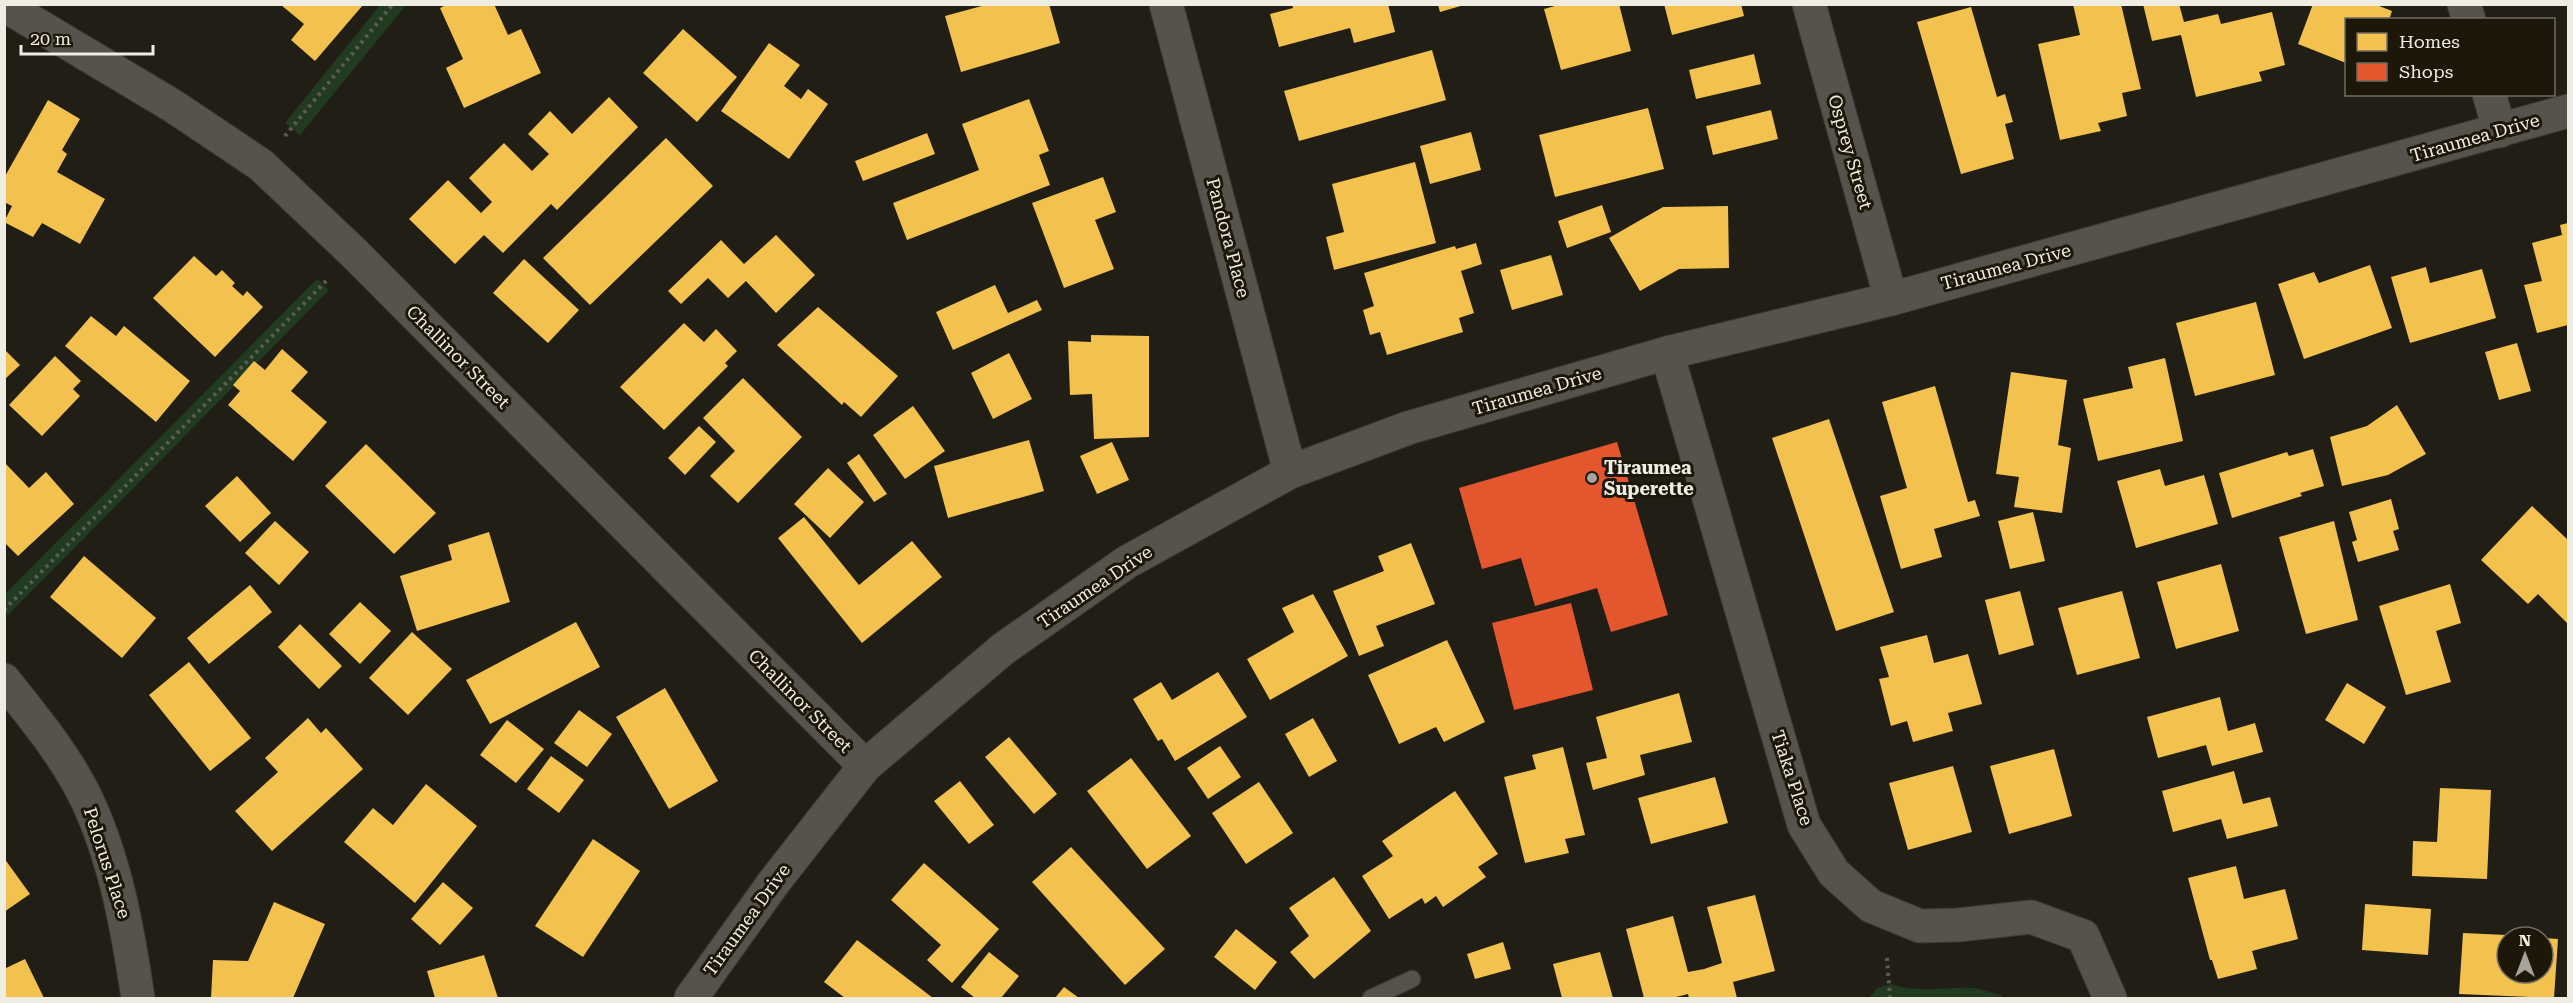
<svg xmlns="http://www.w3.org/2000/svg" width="2573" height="1003" font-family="'Roboto Serif',serif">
  <rect width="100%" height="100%" fill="#211e16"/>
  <g fill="#203b1f">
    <polygon points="380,5 406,5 300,135 285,123"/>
    <polygon points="317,279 329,290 8,615 5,612 4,595"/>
    <path d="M1891,984C1920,994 1944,986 1973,988C1982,989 1992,993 2001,995L2002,998H1869L1877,988Z"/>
  </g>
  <g fill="#f2c14e">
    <polygon points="448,4 494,4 508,35 521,29 541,73 464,108 446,68 463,59 440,8"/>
    <polygon points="989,4 1049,4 1060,43 961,72 945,16"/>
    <polygon points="1292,4 1388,4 1395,32 1354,43 1350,28 1279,47 1270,14 1293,8"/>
    <polygon points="1562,4 1619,4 1631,51 1561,70 1544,9"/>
    <polygon points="1664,4 1741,4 1744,16 1672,35"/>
    <polygon points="2073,4 2121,4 2141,89 2122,93 2127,116 2098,123 2101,131 2060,140 2038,44 2080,35"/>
    <polygon points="2143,4 2179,4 2184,22 2218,14 2221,24 2272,12 2285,65 2259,72 2262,81 2196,97 2181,35 2152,41"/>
    <polygon points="2313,4 2374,4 2392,11 2389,20 2346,20 2346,63 2298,44"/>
    <polygon points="281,5 363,5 315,61 291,40 304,24"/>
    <polygon points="1438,5 1464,5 1440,12"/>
    <polygon points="1971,7 1997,97 2005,94 2013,122 2005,124 2014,159 1961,174 1917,22"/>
    <polygon points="683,29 737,77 697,122 643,73"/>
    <polygon points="769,43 800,65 784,86 801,99 808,89 828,104 789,159 721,111"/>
    <polygon points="1432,50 1446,100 1299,141 1284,91"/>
    <polygon points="1754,54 1761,84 1696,99 1689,70"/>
    <polygon points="609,97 638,127 557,210 551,204 503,253 484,235 455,264 409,219 448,180 481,213 492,202 469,178 504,143 532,171 549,154 528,134 550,111 572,134"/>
    <polygon points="1029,99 1049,151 1039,155 1050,185 907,240 893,203 979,170 962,124"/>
    <polygon points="48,100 80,119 62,150 67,154 57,172 105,199 80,244 42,223 33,237 4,222 12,206 4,202 4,178"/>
    <polygon points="1648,108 1664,169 1555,197 1539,135"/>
    <polygon points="1771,110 1778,139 1713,155 1706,126"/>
    <polygon points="1471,132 1481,170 1430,184 1420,146"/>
    <polygon points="927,133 935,154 863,181 855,161"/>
    <polygon points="666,138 713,186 590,305 543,258"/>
    <polygon points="1415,162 1436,243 1334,270 1326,237 1344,232 1332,184"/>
    <polygon points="1103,177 1116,212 1095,220 1114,269 1064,288 1032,203"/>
    <polygon points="1602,205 1611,232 1567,248 1558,221"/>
    <polygon points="1728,206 1729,268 1679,269 1640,291 1609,238 1663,207"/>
    <polygon points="2568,223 2568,325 2537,333 2524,285 2542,281 2532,243 2562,235 2560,225"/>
    <polygon points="776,235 815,275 776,313 746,281 728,298 708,278 681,304 668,291 721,240 744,264"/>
    <polygon points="1476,243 1482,264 1461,271 1474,313 1459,318 1463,332 1387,355 1380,332 1370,335 1363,310 1374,306 1364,273 1455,246 1456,249"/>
    <polygon points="1551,255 1563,295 1512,310 1500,270"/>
    <polygon points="194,256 216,276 222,270 235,283 232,286 243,296 247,291 263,307 215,357 153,298"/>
    <polygon points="524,259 579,310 548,343 493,293"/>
    <polygon points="2370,265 2392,328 2304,359 2278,284 2314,272 2319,283"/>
    <polygon points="2426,267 2430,283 2482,269 2496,318 2410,343 2391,277"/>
    <polygon points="995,285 1008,313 1037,300 1042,310 953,350 936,312"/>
    <polygon points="2256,302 2275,375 2195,396 2176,323"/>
    <polygon points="818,307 898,376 861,417 844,402 842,405 777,345"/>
    <polygon points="91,316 116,336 124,326 190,381 156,422 65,346"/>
    <polygon points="684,323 704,342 716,329 737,351 725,363 728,366 664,430 620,387"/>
    <polygon points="1091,335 1149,336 1149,437 1094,439 1092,394 1070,395 1068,341 1091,342"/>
    <polygon points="2517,343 2531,391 2499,400 2485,352"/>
    <polygon points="4,349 20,365 4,380"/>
    <polygon points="282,349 308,372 291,391 327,422 293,461 228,405 240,391 233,385 254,361 265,370"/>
    <polygon points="1009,353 1032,399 993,419 971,373"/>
    <polygon points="55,356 81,381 73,389 80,396 42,436 9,405"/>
    <polygon points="2165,358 2183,441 2098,461 2083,399 2133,388 2128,367"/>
    <polygon points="2011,372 2067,380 2058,445 2071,448 2062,513 2014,507 2019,477 1996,474"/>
    <polygon points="743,378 802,437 738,503 710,476 735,451 703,418"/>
    <polygon points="1935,386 1968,502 1975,500 1980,516 1934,529 1942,557 1901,569 1880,496 1907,488 1882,402"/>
    <polygon points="2397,405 2426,454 2388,475 2342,486 2330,437 2367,426"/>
    <polygon points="913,406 945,451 905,479 873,435"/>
    <polygon points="1829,419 1894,612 1836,631 1772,438"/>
    <polygon points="699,426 716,442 685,475 668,458"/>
    <polygon points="1029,440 1044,491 948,518 934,466"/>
    <polygon points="1112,442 1129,480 1097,494 1080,456"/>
    <polygon points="366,444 436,513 394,554 325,486"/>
    <polygon points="2313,449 2324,486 2300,493 2302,496 2232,518 2219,473 2287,452 2289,456"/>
    <polygon points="859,454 887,494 874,502 847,463"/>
    <polygon points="4,462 29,488 46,472 74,504 18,556 4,542"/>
    <polygon points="828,468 864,502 830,538 794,504"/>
    <polygon points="2160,469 2165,486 2204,475 2218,524 2136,548 2117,481"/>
    <polygon points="237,476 271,513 240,542 205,506"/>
    <polygon points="2391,499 2399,529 2393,531 2399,550 2358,562 2352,542 2357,540 2349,512"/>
    <polygon points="2532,506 2568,540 2568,624 2538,594 2528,604 2481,560"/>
    <polygon points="2033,512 2045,561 2010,569 1998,521"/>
    <polygon points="804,517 859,585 912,541 942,577 862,643 778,538"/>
    <polygon points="275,521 309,552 279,585 245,553"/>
    <polygon points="2334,521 2358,620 2306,634 2279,537"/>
    <polygon points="489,532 510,602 417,631 400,576 452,560 448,545"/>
    <polygon points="1411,543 1435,604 1376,626 1384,646 1359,656 1333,591 1384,571 1378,556"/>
    <polygon points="84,556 156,618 122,658 50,597"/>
    <polygon points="2221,564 2239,631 2176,649 2157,582"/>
    <polygon points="2450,584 2461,623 2436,631 2451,682 2406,695 2379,606"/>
    <polygon points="250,585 272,612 209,664 187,638"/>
    <polygon points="2020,591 2034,645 1999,655 1985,600"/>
    <polygon points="2122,591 2140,658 2077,675 2058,608"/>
    <polygon points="1313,594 1348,656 1270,700 1247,659 1294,632 1282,608"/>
    <polygon points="360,602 391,631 360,664 329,634"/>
    <polygon points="576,622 600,667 490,724 466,680"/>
    <polygon points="300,624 342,666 319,689 278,647"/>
    <polygon points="412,632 452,669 408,715 369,678"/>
    <polygon points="1927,635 1934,663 1968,654 1982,704 1948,713 1953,731 1913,742 1907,721 1891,726 1879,679 1889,677 1880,647"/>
    <polygon points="1447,640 1485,722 1444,742 1436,727 1399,744 1368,675"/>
    <polygon points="189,662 251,738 210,771 149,695"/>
    <polygon points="1218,672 1247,717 1175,761 1162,739 1158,741 1133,699 1161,682 1172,700"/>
    <polygon points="2347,683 2386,707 2364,744 2325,720"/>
    <polygon points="665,688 718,781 669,809 616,717"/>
    <polygon points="1679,693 1692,742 1640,755 1645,775 1593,790 1586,763 1607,758 1596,717"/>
    <polygon points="2220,697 2228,731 2255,723 2263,752 2212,766 2206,745 2158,758 2147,717"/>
    <polygon points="579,710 612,734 587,767 554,743"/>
    <polygon points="308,718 321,733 326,728 363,769 272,851 235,811 278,772 265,758"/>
    <polygon points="1313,718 1337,761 1309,777 1285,734"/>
    <polygon points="507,720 544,749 516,783 480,755"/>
    <polygon points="1009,737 1057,794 1034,814 985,757"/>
    <polygon points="1220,746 1241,777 1208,799 1187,768"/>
    <polygon points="1563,747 1585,835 1565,839 1569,853 1525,863 1504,777 1536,769 1532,755"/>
    <polygon points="2054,749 2072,816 2009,834 1990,766"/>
    <polygon points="551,756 584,780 559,813 527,789"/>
    <polygon points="1131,758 1191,836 1147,869 1087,791"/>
    <polygon points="1953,766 1972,832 1908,850 1889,783"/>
    <polygon points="2234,771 2243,804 2270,797 2278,826 2227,839 2221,819 2173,832 2162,791"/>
    <polygon points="1715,777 1728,823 1651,844 1638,798"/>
    <polygon points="960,781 994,825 969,844 934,801"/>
    <polygon points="1259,782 1293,833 1246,864 1212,813"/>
    <polygon points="426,784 477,826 415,903 344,842 373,808 393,825"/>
    <polygon points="2440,788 2491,790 2487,879 2412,876 2413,841 2437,842"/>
    <polygon points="1455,791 1498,854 1478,867 1486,877 1443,907 1436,896 1425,904 1422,898 1389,919 1362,876 1393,856 1382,841"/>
    <polygon points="593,839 640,871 583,957 535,926"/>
    <polygon points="1071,847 1165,949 1125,985 1032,882"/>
    <polygon points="4,858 30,894 4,912"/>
    <polygon points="924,863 999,929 952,983 927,960 941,945 891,900"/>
    <polygon points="2236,866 2244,899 2285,889 2298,939 2252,951 2257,969 2218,979 2212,960 2210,960 2188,878"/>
    <polygon points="1334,877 1371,931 1314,979 1290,952 1309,936 1289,908"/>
    <polygon points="443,882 473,908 440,945 411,919"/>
    <polygon points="1755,895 1775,971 1733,982 1737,998 1689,998 1688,994 1672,998 1644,998 1626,929 1673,916 1688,972 1704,969 1722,963 1707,907"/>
    <polygon points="274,902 325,924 293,998 211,998 213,960 248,961"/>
    <polygon points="2365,904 2431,909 2428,955 2362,950"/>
    <polygon points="1236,929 1277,962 1255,990 1214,957"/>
    <polygon points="2463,933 2507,935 2507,973 2543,973 2543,938 2558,939 2554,998 2459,994"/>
    <polygon points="857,940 933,998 845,998 824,982"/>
    <polygon points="1503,942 1511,969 1475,979 1467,954"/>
    <polygon points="989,952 1019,976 1001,998 975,998 961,987"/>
    <polygon points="1600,952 1613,998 1562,998 1553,964"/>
    <polygon points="484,955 498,998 435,998 427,971"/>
    <polygon points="25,959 44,998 4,998 4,969"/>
    <polygon points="1064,987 1079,998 1055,998"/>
  </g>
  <g fill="#e4572e">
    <polygon points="1617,442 1668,615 1611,632 1597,588 1535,606 1521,558 1482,569 1459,488"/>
    <polygon points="1571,603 1593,690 1514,710 1492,623"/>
  </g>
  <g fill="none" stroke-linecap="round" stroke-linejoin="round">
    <g stroke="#3b3933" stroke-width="19">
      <polyline id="service" points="1371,998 1412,979"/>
    </g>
    <g stroke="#3b3933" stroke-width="35">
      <g id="minor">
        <polyline points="1166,4 1290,472"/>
        <polyline points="1809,4 1891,299"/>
        <polyline points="2464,4 2469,20"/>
        <polyline points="4,5 173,106 261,165 354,253 865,766"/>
        <polyline points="2489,94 2500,131"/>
        <polyline points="1667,353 1804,825 1834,873 1871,906 1920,926 1958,925 2031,917 2083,936 2110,998"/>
        <path d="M4,680C34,718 66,756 87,800C116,862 128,931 138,998"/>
        <polyline points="691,998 774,882 865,766 1003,649 1127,562 1290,472 1408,428 1667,353 1891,299 2568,111"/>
      </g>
    </g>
    <g stroke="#5e5c57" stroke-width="4" stroke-dasharray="3 4.5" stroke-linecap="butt">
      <polyline points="285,136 393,4"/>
      <polyline points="4,610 327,280"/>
      <polyline points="1887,958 1890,998"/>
    </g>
    <use href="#service" stroke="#56534c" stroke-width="16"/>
    <use href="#minor" stroke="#56534c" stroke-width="33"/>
  </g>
  <circle fill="#a7a49b" stroke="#1c1709" stroke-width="2" cx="1592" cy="478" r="6"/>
  <g text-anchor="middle" stroke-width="6" stroke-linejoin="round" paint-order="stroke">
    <g font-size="18" fill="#efece2" stroke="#1c1709">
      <text transform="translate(2475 138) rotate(-16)" y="6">Tiraumea Drive</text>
      <text transform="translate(1850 152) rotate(74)" y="6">Osprey Street</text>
      <text transform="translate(1228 238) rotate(75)" y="6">Pandora Place</text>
      <text transform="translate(2006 267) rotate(-15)" y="6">Tiraumea Drive</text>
      <text transform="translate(458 357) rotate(45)" y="6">Challinor Street</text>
      <text transform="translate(1537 391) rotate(-16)" y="6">Tiraumea Drive</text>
      <text transform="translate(1095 587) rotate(-34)" y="6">Tiraumea Drive</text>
      <text transform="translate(800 701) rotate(45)" y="6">Challinor Street</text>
      <text transform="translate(1792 778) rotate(72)" y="6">Tiaka Place</text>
      <text transform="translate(107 863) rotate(72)" y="6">Pelorus Place</text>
      <text transform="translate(747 920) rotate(-54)" y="6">Tiraumea Drive</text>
    </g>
    <g font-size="18" font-weight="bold" fill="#efece2" stroke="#1c1709" text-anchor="start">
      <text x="1604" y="474">Tiraumea<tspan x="1604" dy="21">Superette</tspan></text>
    </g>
  </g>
  <rect width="2573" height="1003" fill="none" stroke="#efece2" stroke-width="12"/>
  <rect x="2345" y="18" width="210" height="78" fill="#1c1709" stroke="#706c60" stroke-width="1.5"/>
  <rect x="2357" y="33" width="30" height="18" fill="#f2c14e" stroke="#706c60" stroke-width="1.5"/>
  <text x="2399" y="48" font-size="18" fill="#efece2">Homes</text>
  <rect x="2357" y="63" width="30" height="18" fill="#e4572e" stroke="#706c60" stroke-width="1.5"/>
  <text x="2399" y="78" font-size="18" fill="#efece2">Shops</text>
  <g transform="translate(2525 955)"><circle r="28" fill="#1c1709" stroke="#706c60" stroke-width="1.5"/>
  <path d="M0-4.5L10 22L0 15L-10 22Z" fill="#a7a49b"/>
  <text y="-9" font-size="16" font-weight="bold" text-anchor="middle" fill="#efece2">N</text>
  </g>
  <path d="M21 45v9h132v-9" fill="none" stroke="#efece2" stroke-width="3"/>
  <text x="30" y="45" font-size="18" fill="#efece2" stroke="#1c1709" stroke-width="4.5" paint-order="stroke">20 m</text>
</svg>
